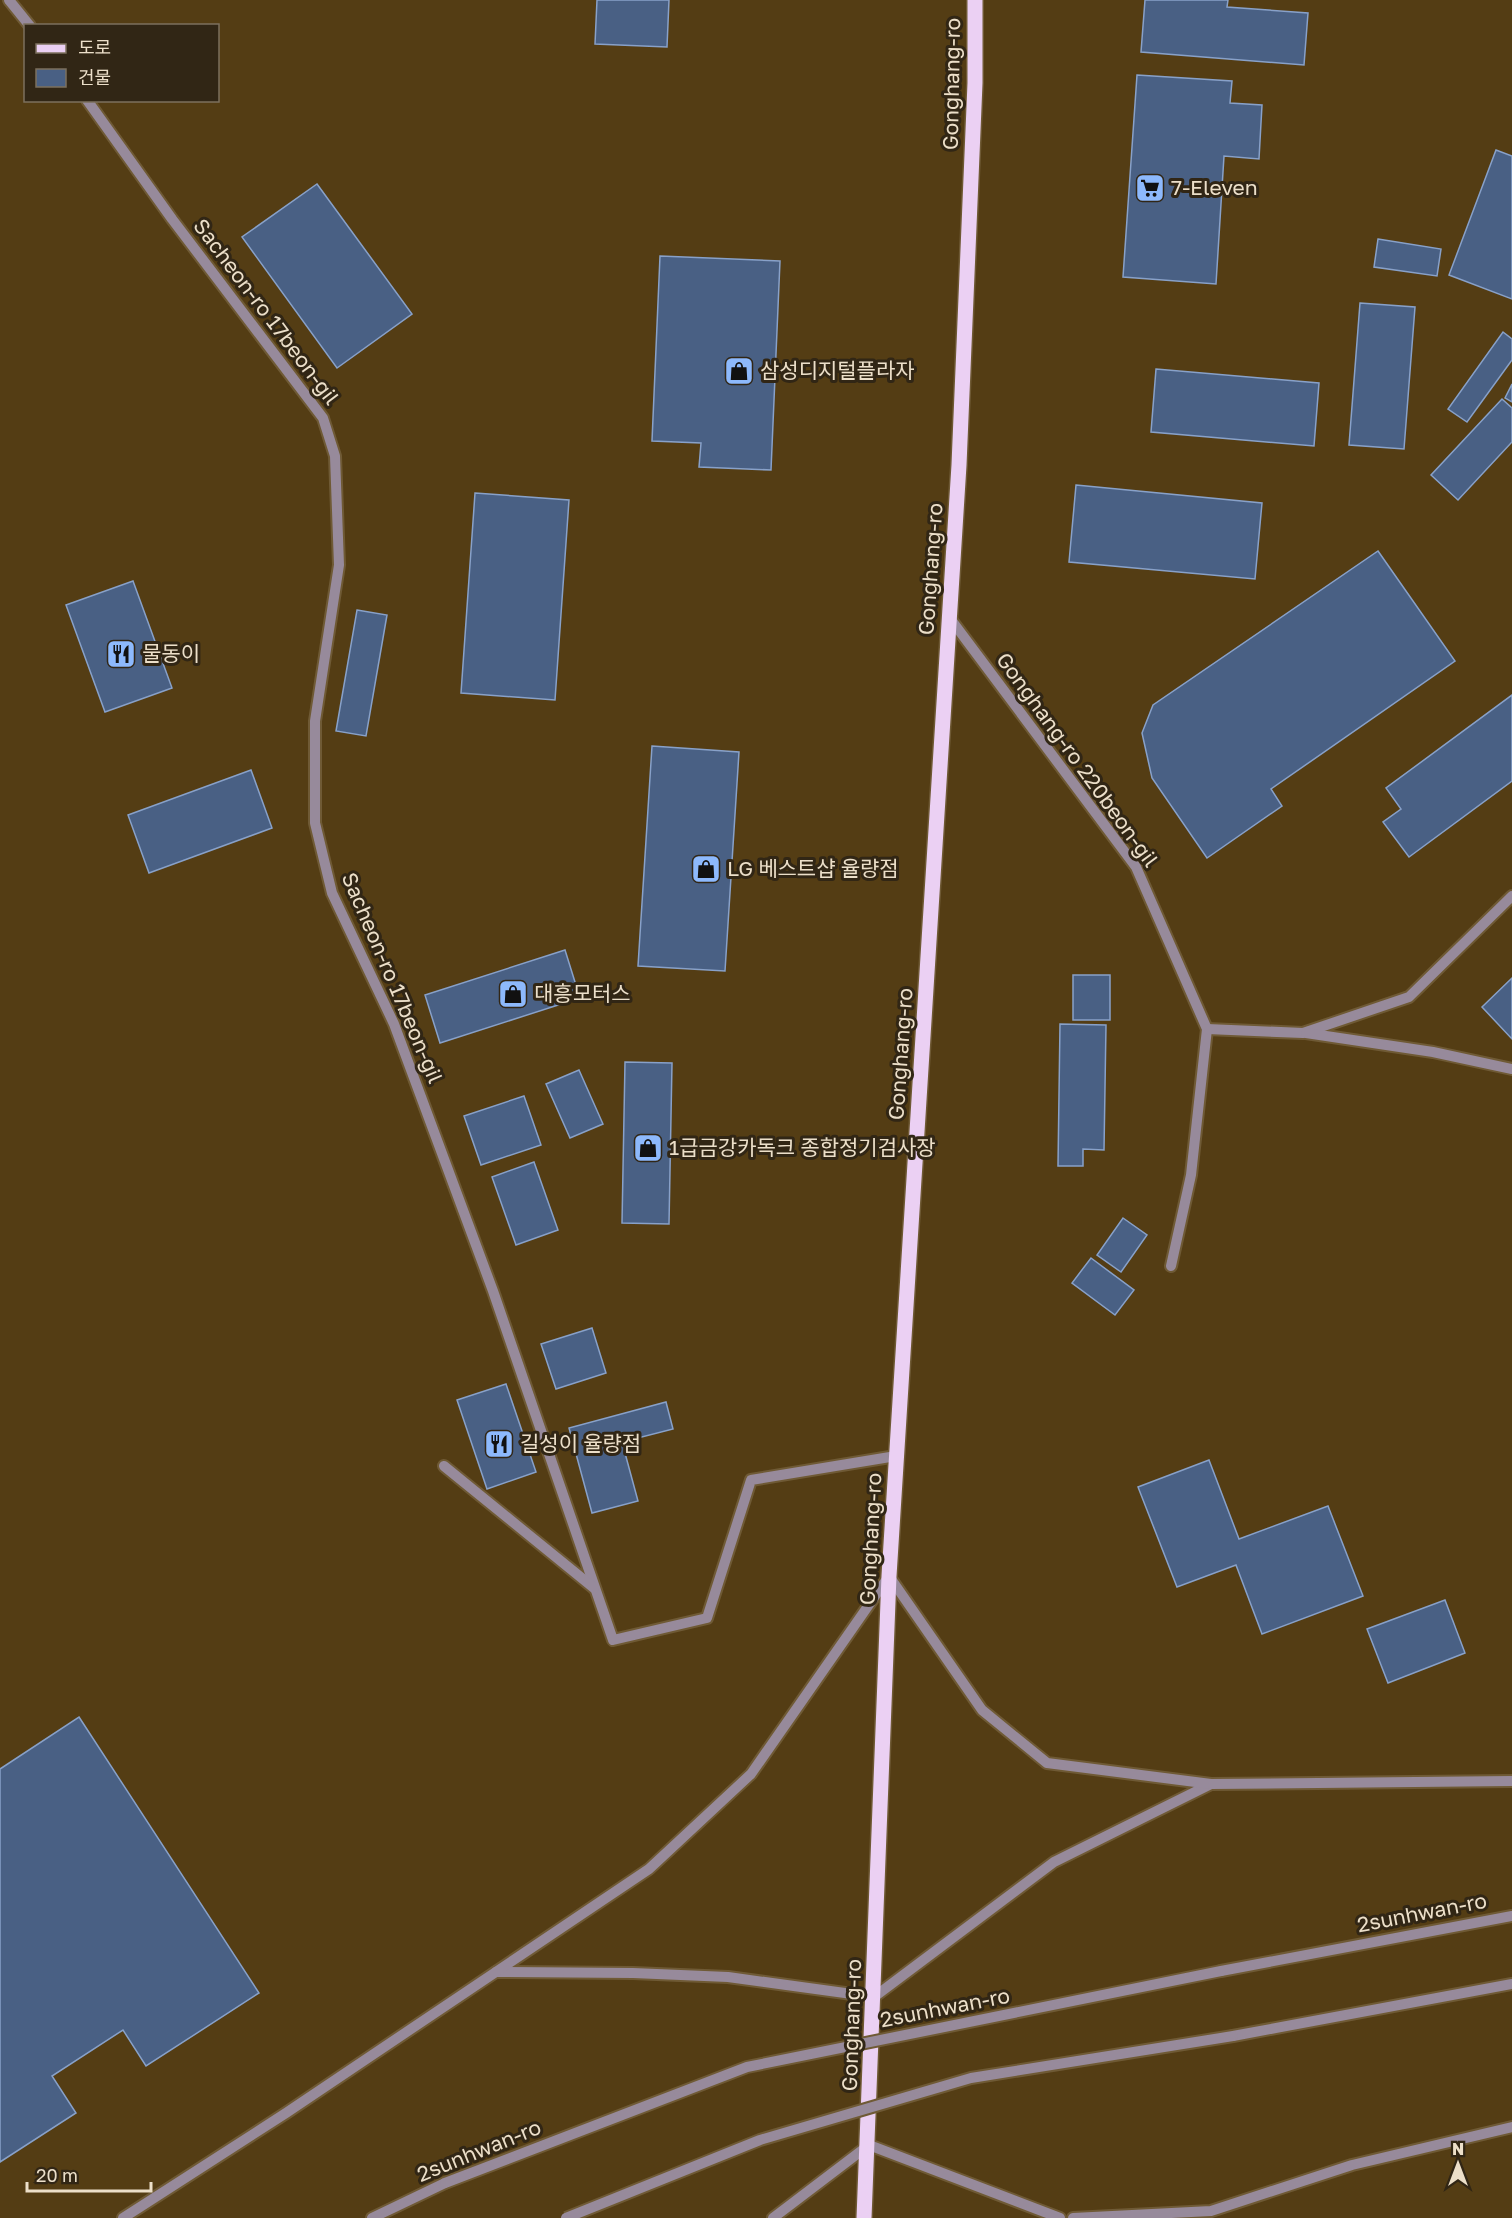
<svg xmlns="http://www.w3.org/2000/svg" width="1512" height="2218" font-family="'Golos Text','Noto Sans KR',sans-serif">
  <rect width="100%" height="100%" fill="#543d14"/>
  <g fill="#496084" stroke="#88a1c9" stroke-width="1.5">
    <polygon points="597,0 669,0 667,47 595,44"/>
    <polygon points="1145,0 1228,0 1227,7 1308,13 1304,65 1141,52"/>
    <polygon points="1137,75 1232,81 1230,103 1262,105 1259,159 1224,156 1216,284 1123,277"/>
    <polygon points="1496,150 1512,156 1512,299 1449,275"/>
    <polygon points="317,184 412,314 337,368 242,237"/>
    <polygon points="1378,239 1441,249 1437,276 1374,267"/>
    <polygon points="660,256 780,261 771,470 699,467 701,443 652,441"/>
    <polygon points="1360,303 1415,307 1404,449 1349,445"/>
    <polygon points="1503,332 1512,339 1512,360 1467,422 1448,409"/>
    <polygon points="1156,369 1319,383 1314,446 1151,432"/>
    <polygon points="1512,384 1512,402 1505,398"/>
    <polygon points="1502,399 1512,408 1512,442 1458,500 1431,475"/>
    <polygon points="1076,485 1262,503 1255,579 1069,562"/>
    <polygon points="475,493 569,500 555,700 461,693"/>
    <polygon points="1378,551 1455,661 1271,789 1282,806 1207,858 1152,778 1142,733 1153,705"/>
    <polygon points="133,581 172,688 105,712 66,605"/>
    <polygon points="357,610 387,615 366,736 336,731"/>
    <polygon points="1512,695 1512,781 1409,857 1383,822 1401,809 1386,788"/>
    <polygon points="652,746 739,752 725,971 638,966"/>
    <polygon points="251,770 272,828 149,873 128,815"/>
    <polygon points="565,950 580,998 440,1043 425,995"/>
    <rect x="1073" y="975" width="37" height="45"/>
    <polygon points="1512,978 1512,1039 1482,1007"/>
    <polygon points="1060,1024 1106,1025 1104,1150 1083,1149 1083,1166 1058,1166"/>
    <polygon points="625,1062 672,1063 669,1224 622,1223"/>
    <polygon points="579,1070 603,1124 570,1138 546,1084"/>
    <polygon points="524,1096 541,1145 481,1165 464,1116"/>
    <polygon points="534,1162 558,1230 516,1245 492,1177"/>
    <polygon points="1123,1218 1147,1235 1121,1272 1097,1255"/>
    <polygon points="1091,1258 1134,1290 1115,1315 1072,1283"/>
    <polygon points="592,1328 606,1373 556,1389 541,1344"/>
    <polygon points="506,1384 536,1472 487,1489 457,1400"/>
    <polygon points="666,1402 673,1429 622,1442 638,1501 592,1513 569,1428"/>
    <polygon points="1209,1460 1239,1539 1328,1506 1363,1596 1262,1634 1236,1565 1177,1587 1138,1487"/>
    <polygon points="1445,1600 1465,1653 1388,1683 1367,1629"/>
    <polygon points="79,1717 259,1993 146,2066 123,2030 52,2076 76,2113 0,2162 0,1769"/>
  </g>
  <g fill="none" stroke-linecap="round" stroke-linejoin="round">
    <g stroke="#6f5a35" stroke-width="14">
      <g id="minor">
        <polyline points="9,0 30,26"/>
        <polyline points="87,100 172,219 323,418 335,456 339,565 315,721 315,823 332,893 394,1024 493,1291 613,1640 707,1618 751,1480 896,1456"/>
        <polyline points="949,617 1136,867 1207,1029 1191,1175 1171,1266"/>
        <polyline points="1207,1029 1303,1033 1409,997 1512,896"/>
        <polyline points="1306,1033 1433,1052 1512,1069"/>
        <polyline points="444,1466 594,1588"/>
        <polyline points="1221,1971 1512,1916"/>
        <polyline points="496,1972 633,1973 728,1977 874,1997 1054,1862 1211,1784"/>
        <polyline points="1233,2036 1512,1984"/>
        <polyline points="123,2218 286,2113 649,1869 751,1774 889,1576 982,1710 1047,1763 1211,1784 1512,1781"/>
        <polyline points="372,2218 445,2183"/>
        <polyline points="773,2218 869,2145 1060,2218"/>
        <polyline points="1073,2218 1211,2211 1352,2165 1512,2127"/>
      </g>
    </g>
    <g stroke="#6f5a35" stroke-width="18">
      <polyline id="major" points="864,2218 889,1576 959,465 975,83 975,0"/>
    </g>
    <use href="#minor" stroke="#978a9b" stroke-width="10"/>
    <use href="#major" stroke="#ebd0f3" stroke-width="15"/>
    <g stroke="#6f5a35" stroke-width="14" stroke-linecap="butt">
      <g id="minor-bridge">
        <polyline points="445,2183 747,2067 1221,1971"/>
        <polyline points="566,2218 760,2140 971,2078 1233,2036"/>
      </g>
    </g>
    <use href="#minor-bridge" stroke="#978a9b" stroke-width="10"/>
  </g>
  <defs>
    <g id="supermarket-square" transform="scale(1.5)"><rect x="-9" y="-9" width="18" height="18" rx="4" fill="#8db9fc" stroke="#312615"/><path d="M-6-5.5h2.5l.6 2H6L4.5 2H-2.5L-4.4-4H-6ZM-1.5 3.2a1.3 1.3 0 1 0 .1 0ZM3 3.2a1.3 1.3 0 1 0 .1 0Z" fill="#111"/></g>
    <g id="shop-square" transform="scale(1.5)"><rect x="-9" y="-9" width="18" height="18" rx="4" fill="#8db9fc" stroke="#312615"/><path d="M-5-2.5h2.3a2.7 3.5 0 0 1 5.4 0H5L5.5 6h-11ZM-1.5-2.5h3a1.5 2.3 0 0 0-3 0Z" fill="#111"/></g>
    <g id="restaurant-square" transform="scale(1.5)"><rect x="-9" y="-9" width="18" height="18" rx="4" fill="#8db9fc" stroke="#312615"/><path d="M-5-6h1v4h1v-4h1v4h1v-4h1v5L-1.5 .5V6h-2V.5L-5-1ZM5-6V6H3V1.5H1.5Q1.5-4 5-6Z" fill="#111"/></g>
  </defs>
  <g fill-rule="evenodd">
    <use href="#supermarket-square" x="1150" y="188"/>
    <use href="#shop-square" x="739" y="371"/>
    <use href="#restaurant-square" x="121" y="654"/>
    <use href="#shop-square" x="706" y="869"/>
    <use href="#shop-square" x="513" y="994"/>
    <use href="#shop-square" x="648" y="1148"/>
    <use href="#restaurant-square" x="499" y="1444"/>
  </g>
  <g text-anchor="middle" stroke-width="6" stroke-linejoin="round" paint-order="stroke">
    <g font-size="21" fill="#ecdfc9" stroke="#312615">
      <text transform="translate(952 84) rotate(-89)" y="7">Gonghang-ro</text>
      <text transform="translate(266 312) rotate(53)" y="7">Sacheon-ro 17beon-gil</text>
      <text transform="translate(931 569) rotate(-86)" y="7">Gonghang-ro</text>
      <text transform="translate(1077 760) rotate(54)" y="7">Gonghang-ro 220beon-gil</text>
      <text transform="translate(392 978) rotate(67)" y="7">Sacheon-ro 17beon-gil</text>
      <text transform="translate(901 1054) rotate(-86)" y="7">Gonghang-ro</text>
      <text transform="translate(871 1539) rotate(-87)" y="7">Gonghang-ro</text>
      <text transform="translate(1422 1913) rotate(-11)" y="7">2sunhwan-ro</text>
      <text transform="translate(945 2008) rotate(-11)" y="7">2sunhwan-ro</text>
      <text transform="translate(852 2025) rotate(-88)" y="7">Gonghang-ro</text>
      <text transform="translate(479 2151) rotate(-22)" y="7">2sunhwan-ro</text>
    </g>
    <g font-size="21" fill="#ecdfc9" stroke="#312615" text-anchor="start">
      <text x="1171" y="195">7-Eleven</text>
      <text x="760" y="378">삼성디지털플라자</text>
      <text x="142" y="661">물동이</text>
      <text x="727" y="876">LG 베스트샵 율량점</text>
      <text x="534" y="1001">대흥모터스</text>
      <text x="669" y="1155">1급금강카독크 종합정기검사장</text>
      <text x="520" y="1451">길성이 율량점</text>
    </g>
  </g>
  <rect x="24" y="24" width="195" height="78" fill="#312615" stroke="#7c705d" stroke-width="1.5"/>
  <rect x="36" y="44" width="30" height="9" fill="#ebd0f3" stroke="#7c705d" stroke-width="1.5"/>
  <text x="78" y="54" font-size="18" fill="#ecdfc9">도로</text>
  <rect x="36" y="69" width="30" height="18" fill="#496084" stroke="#7c705d" stroke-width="1.5"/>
  <text x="78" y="84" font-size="18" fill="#ecdfc9">건물</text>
  <g transform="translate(1458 2164)" stroke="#312615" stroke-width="4.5" paint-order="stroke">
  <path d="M0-4.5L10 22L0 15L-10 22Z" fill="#ecdfc9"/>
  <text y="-9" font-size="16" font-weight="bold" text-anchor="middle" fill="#ecdfc9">N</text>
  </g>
  <path d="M27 2182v9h124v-9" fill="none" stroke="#ecdfc9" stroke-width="3"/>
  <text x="36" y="2182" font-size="18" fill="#ecdfc9" stroke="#312615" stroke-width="4.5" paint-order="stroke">20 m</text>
</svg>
